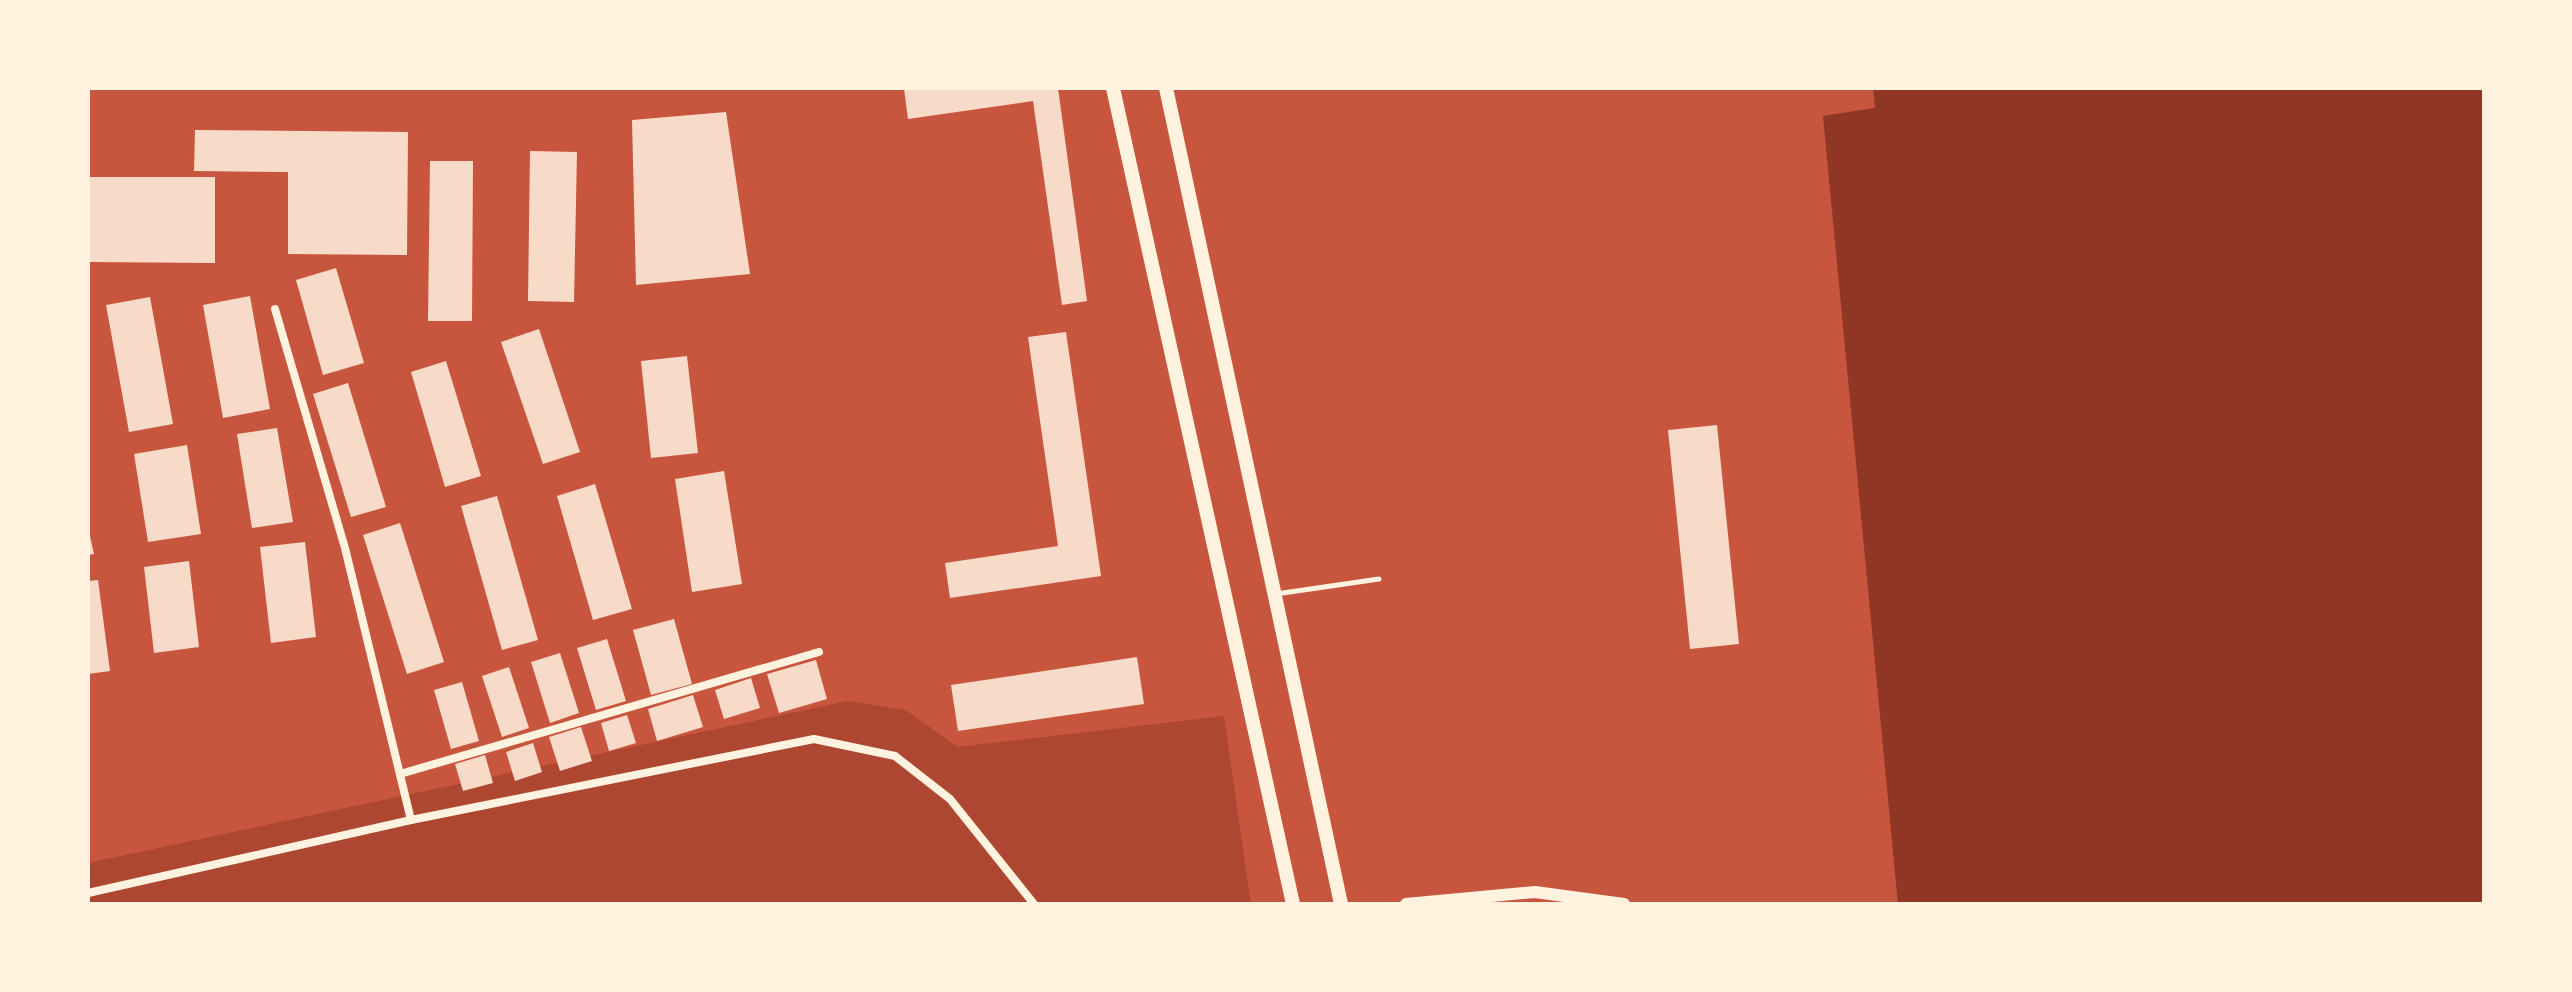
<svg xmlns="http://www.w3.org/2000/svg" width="2572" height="992" font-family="'PT Sans Narrow',sans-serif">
  <rect width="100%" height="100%" fill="#c8553d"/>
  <polygon fill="#ae4732" points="847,701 906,710 957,747 1224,716 1251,904 88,904 88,863"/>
  <polygon fill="#8f3625" points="1873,88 2484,88 2484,904 1898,904 1823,116 1875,108"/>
  <g fill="#f7dbc8">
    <polygon points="1058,88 1087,301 1062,305 1033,101 908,119 904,89"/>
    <polygon points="726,112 750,274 636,285 632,120"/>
    <polygon points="195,130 408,132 407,255 288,254 288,172 194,171"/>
    <polygon points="530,151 577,152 574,302 528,301"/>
    <polygon points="430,161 473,161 472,321 428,321"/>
    <polygon points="88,177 215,177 215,263 88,262"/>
    <polygon points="336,268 364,363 323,375 296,280"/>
    <polygon points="250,296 270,409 223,418 203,305"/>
    <polygon points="150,297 173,424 129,432 106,305"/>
    <polygon points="539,329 580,452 543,464 501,342"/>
    <polygon points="1066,332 1101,576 950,598 945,563 1058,546 1028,337"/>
    <polygon points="687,356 698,453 651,458 641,361"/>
    <polygon points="446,361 481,476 445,487 411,372"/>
    <polygon points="348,383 386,507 351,517 313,394"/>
    <polygon points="1717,425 1739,644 1690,649 1668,430"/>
    <polygon points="277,428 293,522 252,528 237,434"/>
    <polygon points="187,445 201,534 148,542 134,454"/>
    <polygon points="724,471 742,584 692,592 675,479"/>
    <polygon points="595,484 632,609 593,620 557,496"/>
    <polygon points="497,496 538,640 502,650 461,506"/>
    <polygon points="400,523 444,662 407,674 363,535"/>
    <polygon points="88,527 94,554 88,555"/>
    <polygon points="305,542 316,637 271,643 260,547"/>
    <polygon points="189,561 199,647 154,653 144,567"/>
    <polygon points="98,580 110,671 88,674 88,581"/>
    <polygon points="674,619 692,684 651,695 633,630"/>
    <polygon points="607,639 626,701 596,710 577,648"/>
    <polygon points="560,653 579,713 550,723 531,662"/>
    <polygon points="1137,657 1144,704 958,731 951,685"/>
    <polygon points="816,660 827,699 779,713 767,674"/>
    <polygon points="509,667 529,728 502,737 482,676"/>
    <polygon points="751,678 760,708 724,719 715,690"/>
    <polygon points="462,682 479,741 451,749 434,690"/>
    <polygon points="693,695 703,727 657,741 648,709"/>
    <polygon points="627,715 636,743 609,751 601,723"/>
    <polygon points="581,727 592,761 560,771 549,737"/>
    <polygon points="533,743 542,772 515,781 506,752"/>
    <polygon points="485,755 493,783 463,791 455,764"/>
  </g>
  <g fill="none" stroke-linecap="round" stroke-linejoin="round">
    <polyline stroke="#fff3e0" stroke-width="5" points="1276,594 1379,579"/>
    <g stroke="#fff3e0" stroke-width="8">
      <polyline points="275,309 345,548 411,820"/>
      <polyline points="400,774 819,652"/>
      <polyline points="88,893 411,820 814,739 895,756 950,799 1034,904"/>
    </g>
    <polyline stroke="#fff3e0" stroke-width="12" points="1406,904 1535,892 1624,904"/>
    <g stroke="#fff3e0" stroke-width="14">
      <polyline points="1113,88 1293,904"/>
      <polyline points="1166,88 1341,904"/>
    </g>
  </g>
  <rect width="2572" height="992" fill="none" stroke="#fff3e0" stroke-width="180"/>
</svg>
